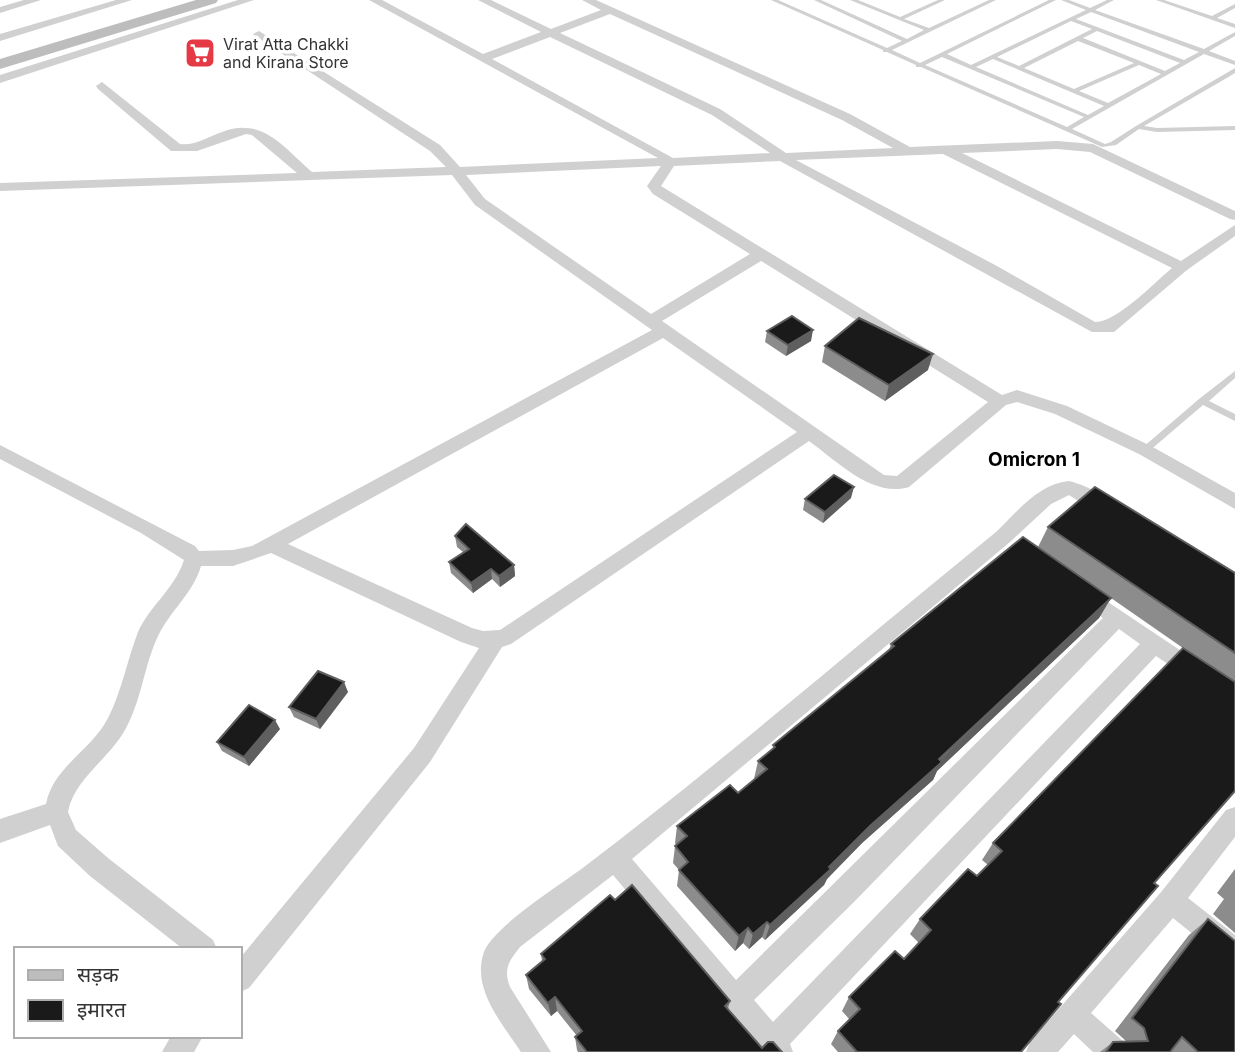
<svg xmlns="http://www.w3.org/2000/svg" width="1235" height="1052" font-family="Inter,'Noto Sans Devanagari',sans-serif">
  <rect width="100%" height="100%" fill="#fff"/>
  <g fill="none" stroke-linecap="round" stroke-linejoin="round">
    <g fill="#d0d0d0" fill-rule="evenodd">
      <path d="M771,0H778L887,48L902,41L814,0H821L907,39L924,30L850,0H858L900,17L938,0H945L904,19L929,28L989,0H996L892,50L920,63L1049,0H1056L947,54L971,65L1086,10L1061,0H1069L1090,8L1107,0H1114L1095,10L1204,49L1235,32V36L1209,51L1235,61V65L1204,54L1072,129L1105,144L1111,142L1136,126L1235,68V73L1225,79L1144,126L1157,128L1235,126V130L1157,132L1139,129L1116,145L1102,147L921,67H916V65L887,52H883V50ZM1091,12L1199,52L1184,60L1076,19ZM1071,21L1092,29L1019,66L997,57ZM1097,31L1180,63L1165,71L1083,38ZM1078,41L1134,63L1074,89L1024,68ZM942,57L1084,117L1067,127L925,65ZM993,59L1104,106L1088,115L976,67ZM1139,65L1161,74L1108,103L1079,91Z"/>
      <polygon points="1156,0 1164,0 1212,16 1235,4 1235,8 1217,18 1235,24 1235,28"/>
      <polygon points="1235,371 1235,378 1209,401 1235,414 1235,421 1203,405 1148,452 1142,452 1141,450 1142,448 1199,399"/>
    </g>
    <g fill="#d0d0d0" fill-rule="evenodd">
      <polygon points="24,0 41,0 0,13 0,7"/>
      <polygon points="116,0 132,0 0,41 0,34"/>
      <polygon points="238,0 254,0 0,83 0,75"/>
      <path d="M369,0H382L483,54L541,32L478,0H491L551,29L601,10L582,0H596L850,114L910,147L1057,141L1093,144L1235,211V220L1230,219L1090,152L1057,149L962,153L1181,261L1235,225V236L1187,270L1114,332H1092L780,161L674,166L661,186L1002,395L1017,390L1067,406L1151,446L1235,493V509L1139,454L1055,414L1017,402L1006,405L909,487C872,498 837,461 809,441L511,644L502,647L430,762L249,988L240,992V958L414,748L479,648L461,642L271,553L233,566H201C193,593 172,609 159,634C144,664 142,700 125,730C109,759 74,779 68,812L76,830L108,858L213,940L217,949H183L90,876L58,846L50,825L0,843V819L46,804C53,767 92,750 108,718C122,691 127,660 138,632C150,605 174,590 184,560L141,533L0,459V445L195,546L199,551L233,550L252,546L652,330L475,205L452,175L0,191V183L297,173L252,135L246,134L197,151H171L98,89L96,86L102,82L180,144C195,146 208,137 222,132C262,116 284,148 312,172L446,167L430,151L255,36L253,34L259,31L440,145L460,167L658,158ZM610,14L842,120L893,148L786,153L720,109L560,33ZM550,37L712,115L770,153L673,158L492,59ZM943,154L1172,268C1155,282 1116,323 1095,322L997,266L796,160ZM661,166L647,186L653,194L750,254L651,314L485,199L466,175ZM761,261L988,402L897,476L884,475L662,321ZM663,338L797,432L500,630L483,631L472,628L288,544Z"/>
      <path d="M1069,481C1085,485 1107,495 1116,510L1114,515H1100L1069,495L1051,504L1010,542L632,859L736,980L1103,618L1077,600L1074,594L1077,588L1084,586L1235,687V709L1156,656L790,1044L793,1052H762L613,875L520,947C509,961 503,969 510,987L551,1052H521C502,1023 471,989 484,952C493,927 560,885 584,867C725,760 859,643 996,532C1017,512 1038,484 1069,481ZM1119,629L1140,644L773,1022L754,1000L855,901Z"/>
      <polygon points="1235,807 1235,837 1188,898 1235,935 1235,965 1226,961 1173,918 1091,1013 1124,1042 1128,1052 1093,1052 1074,1034 1058,1052 1026,1052 1030,1042 1162,891 1226,810"/>
      <polygon points="171,1036 203,1036 194,1052 162,1052"/>
    </g>
    <polygon fill="#bdbdbd" fill-rule="evenodd" points="196,0 218,0 216,3 0,69 0,59"/>
  </g>
  <g fill="#8c8c8c">
    <polygon points="767,331 811,341 786,356 765,342"/>
    <polygon points="825,346 928,370 885,401 822,362"/>
    <polygon points="851,498 823,523 803,510 805,499"/>
    <polygon points="1048,527 1235,573 1235,791 1154,883 1058,1002 1021,1052 838,1052 831,1044 838,1031 850,1020 842,1011 849,997 904,959 919,943 910,934 920,919 977,876 988,865 982,860 993,843 1183,648 1111,598 1099,618 937,771 933,780 862,843 827,879 824,885 765,940 762,937 749,949 743,943 735,951 677,886 679,870 673,863 675,846 677,845 675,843 677,826 738,793 754,779 758,761 773,749 773,745 889,650 891,644 1038,547"/>
    <polygon points="455,536 514,565 515,576 500,587 492,579 473,593 451,573 449,562 463,552 457,547"/>
    <polygon points="348,692 320,729 294,717 289,707"/>
    <polygon points="280,729 249,766 222,751 217,742"/>
    <polygon points="1235,869 1235,933 1213,914 1224,899 1217,893"/>
    <polygon points="615,900 730,1001 728,1009 762,1048 782,1052 578,1052 577,1050 575,1037 577,1036 557,1011 551,1016 529,989 526,975 542,961 541,954"/>
    <polygon points="1208,919 1235,1052 1100,1052 1113,1042 1127,1042 1115,1031 1189,935"/>
  </g>
  <g fill="#5f5f5f">
    <polygon points="813,330 811,341 786,356 788,345"/>
    <polygon points="933,354 928,370 885,401 889,385"/>
    <polygon points="854,487 851,498 823,523 825,512"/>
    <polygon points="514,565 515,576 500,587 499,576"/>
    <polygon points="491,569 492,579 473,593 471,583"/>
    <polygon points="1111,598 1099,618 937,771 933,780 862,843 827,879 824,885 765,940 770,925 870,826"/>
    <polygon points="344,682 348,692 320,729 316,719"/>
    <polygon points="275,720 280,729 249,766 244,757"/>
    <polygon points="767,922 762,937 749,949 753,934"/>
    <polygon points="748,928 743,943 735,951 739,936"/>
    <polygon points="555,997 557,1011 551,1016 548,1003"/>
  </g>
  <g fill="#1a1a1a" stroke="#5f5f5f" stroke-width="2">
    <polygon points="792,316 813,330 788,345 767,331"/>
    <polygon points="859,318 933,354 889,385 825,346"/>
    <polygon points="834,475 854,487 825,512 805,499"/>
    <polygon points="1095,487 1235,573 1235,653 1048,527"/>
    <polygon points="466,524 514,565 499,576 491,569 471,583 449,562 469,549 455,536"/>
    <polygon points="1023,537 1111,598 939,759 942,762 870,826 829,867 831,869 770,925 767,922 753,934 748,928 739,936 679,870 688,862 675,846 687,836 677,826 730,785 738,793 767,769 758,761 775,747 773,745 894,646 891,644"/>
    <polygon points="1183,648 1235,682 1235,791 1154,883 1158,886 1058,1002 1061,1004 1021,1052 857,1052 838,1031 860,1009 849,997 895,951 904,959 931,930 920,919 968,869 977,876 1002,851 993,843"/>
    <polygon points="318,671 344,682 316,719 289,707"/>
    <polygon points="249,705 275,720 244,757 217,742"/>
    <polygon points="632,885 730,1001 725,1006 762,1048 768,1042 773,1042 782,1052 587,1052 575,1037 582,1031 555,997 548,1003 526,975 545,959 541,954 610,895 615,900"/>
    <polygon points="1208,919 1235,941 1235,1052 1198,1052 1182,1037 1170,1052 1106,1052 1113,1042 1148,1041 1144,1028 1132,1018"/>
  </g>
  <defs>
    <g id="supermarket-square" transform="scale(1.575)"><rect x="-9" y="-9" width="18" height="18" rx="4" fill="#e63946" stroke="#fff"/><path d="M-6-5.5h2.5l.6 2H6L4.5 2H-2.5L-4.4-4H-6ZM-1.5 3.2a1.3 1.3 0 1 0 .1 0ZM3 3.2a1.3 1.3 0 1 0 .1 0Z" fill="#fff"/></g>
  </defs>
  <g fill-rule="evenodd">
    <use href="#supermarket-square" x="200" y="53"/>
  </g>
  <g text-anchor="middle" stroke-width="7" stroke-linejoin="round" paint-order="stroke">
    <g font-size="16" fill="#333" stroke="#fff" text-anchor="start">
      <text x="223" y="50">Virat Atta Chakki<tspan x="223" dy="18">and Kirana Store</tspan></text>
    </g>
    <g font-size="19" font-weight="bold" fill="#000" stroke="#fff">
      <text x="1034" y="466">Omicron 1</text>
    </g>
  </g>
  <rect x="14" y="947" width="228" height="91" fill="#ffffff" stroke="#adadad" stroke-width="2"/>
  <rect x="28" y="970" width="35" height="10" fill="#bdbdbd" stroke="#adadad" stroke-width="2"/>
  <text x="77" y="982" font-size="21" fill="#333333">सड़क</text>
  <rect x="28" y="1000" width="35" height="21" fill="#1a1a1a" stroke="#adadad" stroke-width="2"/>
  <text x="77" y="1017" font-size="21" fill="#333333">इमारत</text>
</svg>
